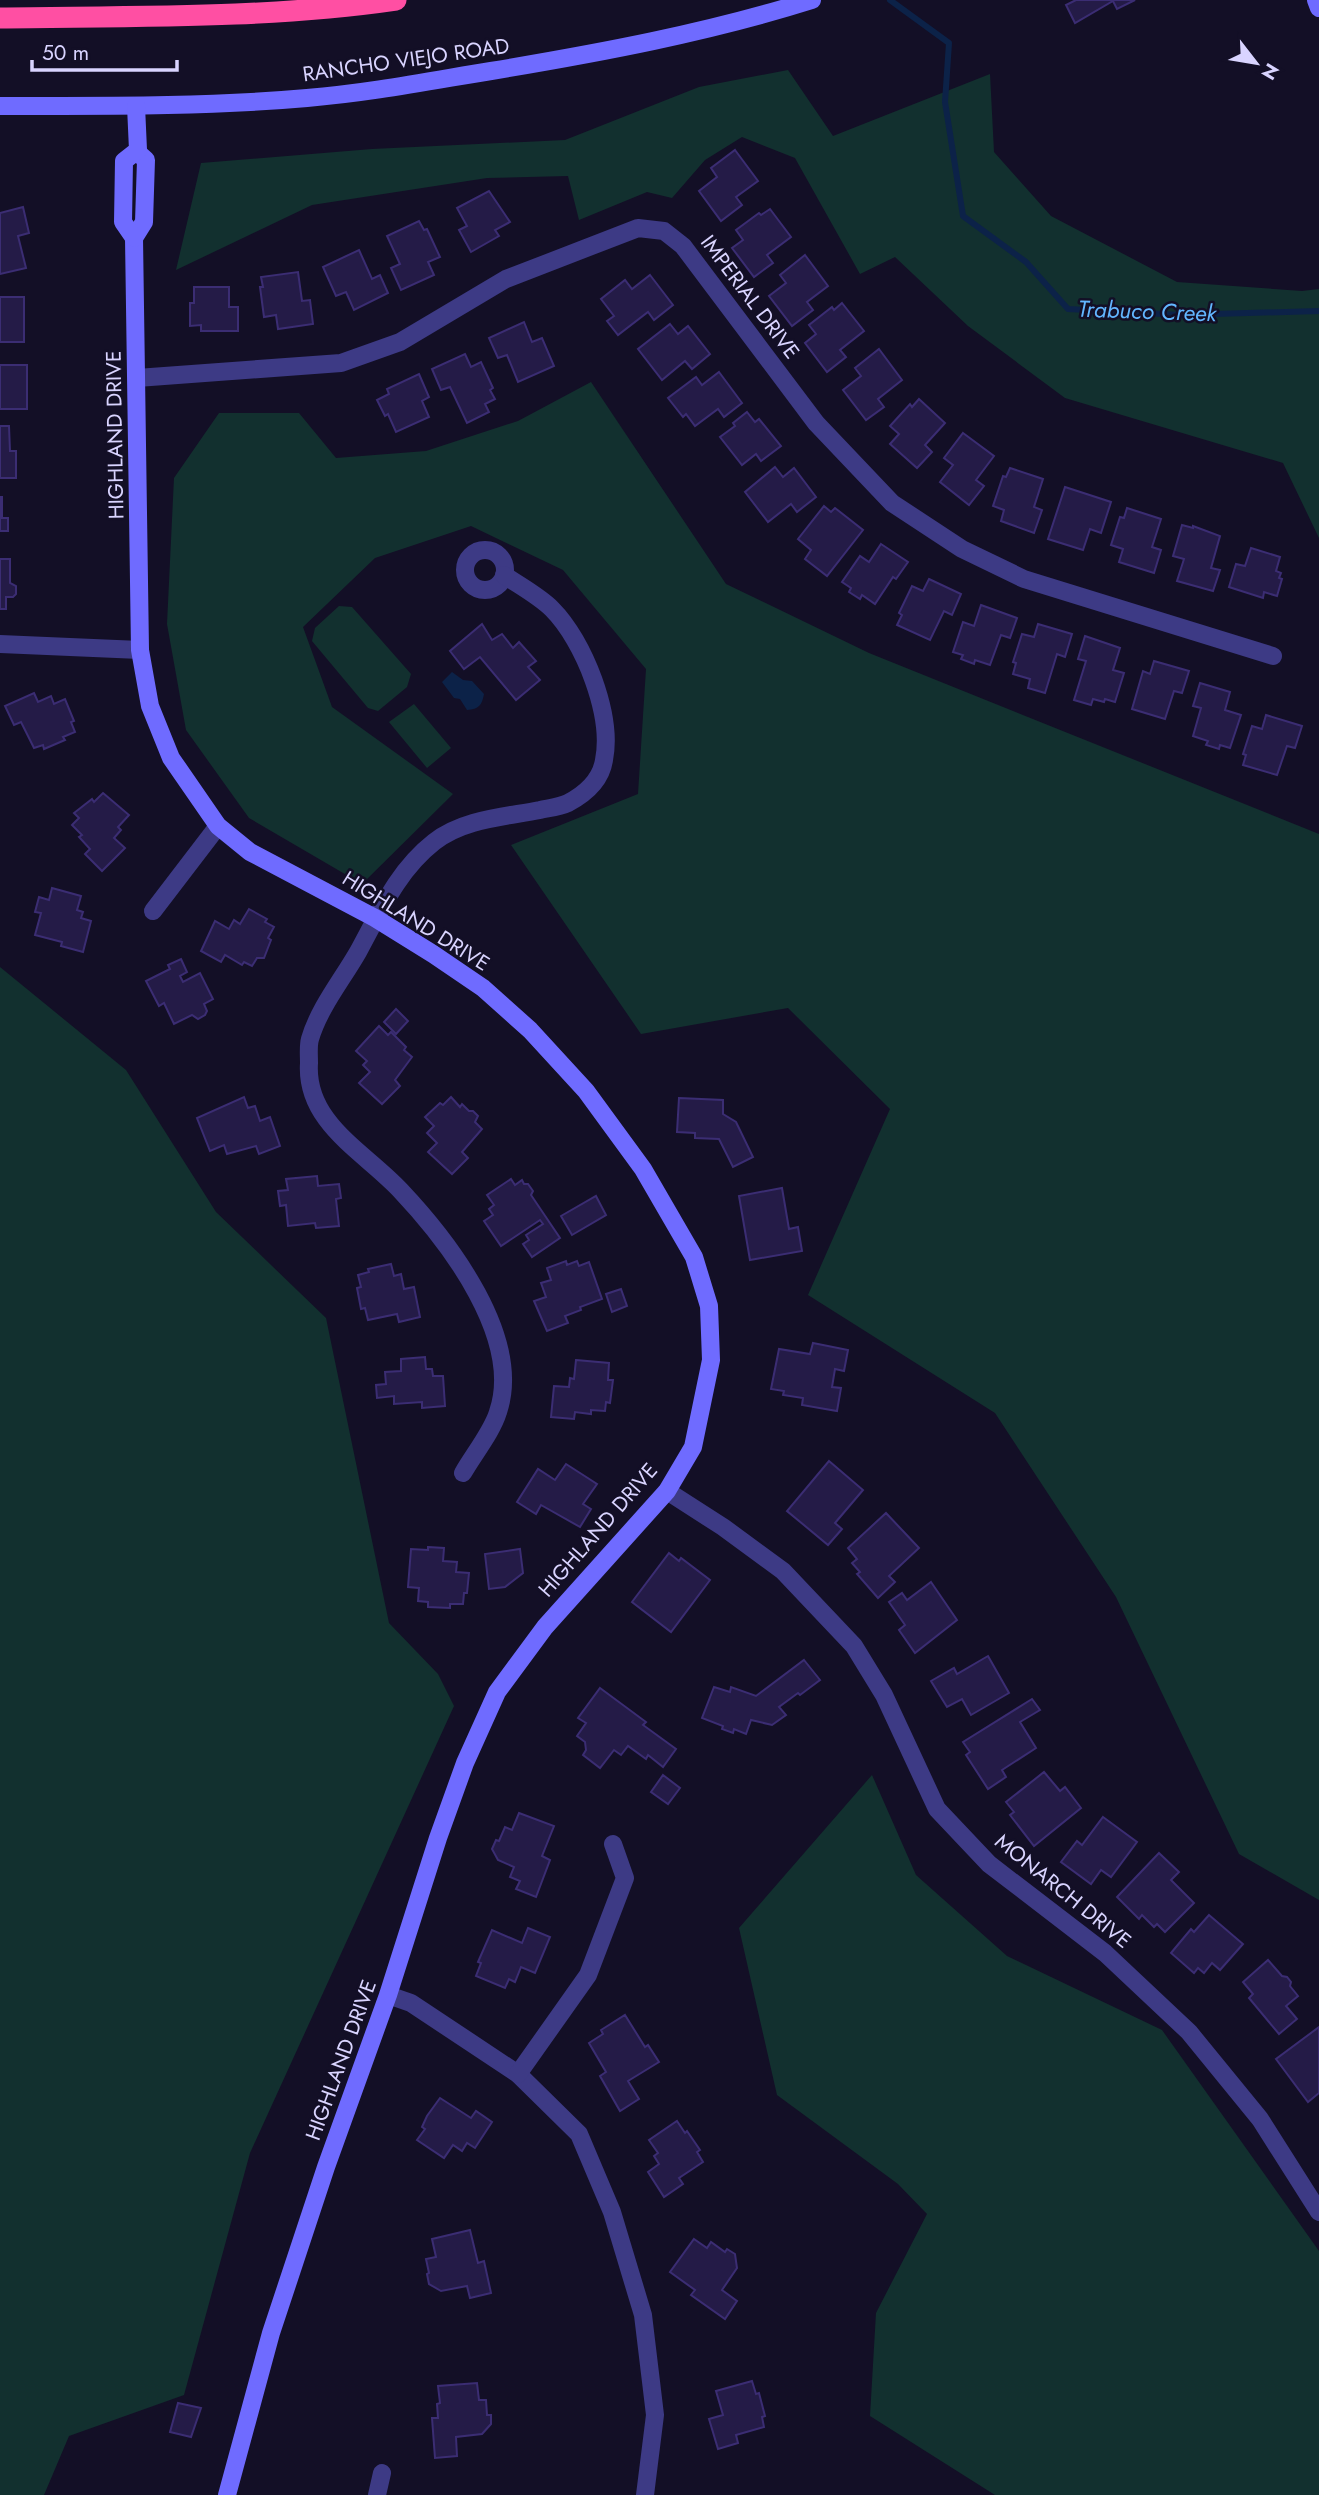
<svg xmlns="http://www.w3.org/2000/svg" width="1319" height="2495" font-family="Jost,sans-serif">
  <rect width="100%" height="100%" fill="#130f26"/>
  <g fill="#12302f">
    <polygon points="788,70 833,136 990,74 994,152 1051,216 1177,282 1302,291 1319,289 1319,538 1283,463 1065,398 968,326 895,257 860,274 795,158 742,137 705,160 672,198 647,192 579,220 568,176 487,178 312,205 176,270 201,163 372,149 565,140 699,87"/>
    <polygon points="591,382 726,584 869,653 1319,834 1319,1900 1239,1854 1116,1597 995,1413 808,1295 890,1109 788,1008 641,1034 511,845 638,794 646,669 563,570 471,526 375,558 303,627 332,707 453,794 362,884 249,818 186,730 167,624 174,478 219,413 299,413 336,458 426,451 518,421"/>
    <polygon points="339,606 352,607 411,674 407,687 378,711 368,708 312,641 315,628"/>
    <polygon points="414,704 451,748 427,768 389,722"/>
    <polygon points="0,967 126,1070 216,1212 326,1318 389,1623 438,1674 454,1706 250,2153 184,2395 69,2436 44,2495 0,2495"/>
    <polygon points="872,1775 916,1875 1007,1956 1162,2030 1319,2251 1319,2495 995,2495 870,2416 876,2313 927,2214 898,2184 777,2095 739,1928"/>
  </g>
  <path fill="#0c2248" d="M452,672L463,680L472,681L484,694C482,705 479,709 467,710L460,699L454,698L442,682Z"/>
  <g fill="none" stroke-linecap="round" stroke-linejoin="round">
    <polyline stroke="#0c2248" stroke-width="6" points="890,0 949,43 945,102 963,216 1026,262 1068,309 1181,315 1319,311"/>
  </g>
  <g fill="#241b47" stroke="#3b2d73" stroke-width="2">
    <polygon points="1076,0 1135,0 1117,9 1113,1 1075,23 1066,5"/>
    <polygon points="735,150 758,181 736,197 742,205 721,221 699,191 717,177 711,168"/>
    <polygon points="489,191 510,222 495,230 499,236 471,252 459,230 467,226 457,208"/>
    <polygon points="23,207 29,233 18,236 26,268 0,274 0,213"/>
    <polygon points="770,209 791,237 767,255 773,263 754,277 732,248 743,240 736,230 759,213 761,215"/>
    <polygon points="419,221 424,230 427,229 440,257 428,262 434,275 401,290 391,268 400,264 387,236"/>
    <polygon points="359,250 372,279 380,275 388,293 354,310 346,292 336,296 323,267"/>
    <polygon points="805,255 828,286 807,302 813,310 792,326 769,296 786,283 780,275"/>
    <polygon points="298,272 302,301 310,300 313,324 278,329 276,315 264,317 260,287 263,287 261,277"/>
    <polygon points="650,275 673,305 654,320 648,312 618,335 607,321 614,316 601,299 625,280 632,289"/>
    <polygon points="194,287 229,287 229,307 238,307 238,331 201,331 201,325 190,326 190,303 194,303"/>
    <rect x="0" y="297" width="24" height="45"/>
    <polygon points="842,303 864,331 840,350 846,357 827,372 805,343 816,334 809,325 832,307 834,310"/>
    <polygon points="524,322 532,342 542,338 554,366 518,382 507,355 498,358 489,338"/>
    <polygon points="670,324 678,334 688,326 710,354 692,369 685,361 662,380 638,349"/>
    <polygon points="879,349 902,380 878,399 884,407 866,420 843,390 861,376 855,368"/>
    <polygon points="465,354 471,367 481,362 493,388 490,390 495,399 485,404 489,412 467,423 450,387 441,390 432,369"/>
    <rect x="0" y="365" width="27" height="44"/>
    <polygon points="719,372 742,403 724,417 718,409 695,426 686,414 683,417 668,398 696,377 702,385"/>
    <polygon points="419,374 429,397 422,401 429,417 396,432 388,414 385,416 377,400 389,394 387,389"/>
    <polygon points="919,399 945,423 925,445 932,452 917,468 890,444 899,434 890,426 910,404 912,407"/>
    <polygon points="747,412 755,422 759,419 781,446 761,461 756,454 742,465 720,437 735,426 733,423"/>
    <polygon points="0,426 9,426 10,451 16,451 16,478 0,478"/>
    <polygon points="963,433 994,456 976,480 984,486 969,505 940,482 953,465 944,458"/>
    <polygon points="775,467 783,477 794,468 816,497 797,512 791,504 768,522 745,492"/>
    <polygon points="1010,468 1043,479 1034,507 1042,510 1034,533 1001,521 1004,510 993,506 1003,476 1006,477"/>
    <polygon points="1065,487 1111,502 1101,533 1090,529 1083,550 1048,539"/>
    <polygon points="0,497 2,497 2,518 8,518 8,531 0,531"/>
    <polygon points="824,506 831,512 835,508 863,530 827,576 805,559 811,550 798,539"/>
    <polygon points="1127,508 1161,519 1152,547 1161,550 1154,573 1119,562 1123,549 1111,545 1120,517 1124,518"/>
    <polygon points="1182,525 1193,528 1193,526 1220,536 1211,568 1220,570 1213,591 1177,581 1184,559 1173,556"/>
    <polygon points="881,544 908,562 896,579 893,577 875,604 862,595 860,599 849,592 851,588 842,582 860,556 869,562"/>
    <polygon points="1251,548 1280,557 1276,571 1281,573 1279,578 1282,579 1277,596 1264,592 1263,598 1229,587 1236,564 1245,566"/>
    <polygon points="0,559 10,559 10,583 16,586 16,594 13,597 6,597 6,609 0,609"/>
    <polygon points="929,579 961,594 952,615 944,611 930,640 897,625 902,615 899,613 912,586 923,591"/>
    <polygon points="981,605 1017,618 1010,638 1001,635 990,665 975,660 974,664 961,659 963,655 953,652 963,622 974,626"/>
    <polygon points="482,624 492,640 502,634 513,648 519,642 536,661 528,667 540,680 516,700 480,657 464,669 450,651"/>
    <polygon points="1038,624 1072,634 1065,657 1057,654 1045,693 1028,688 1030,679 1013,674 1016,663 1013,662 1022,634 1034,637"/>
    <polygon points="1085,636 1120,648 1113,670 1124,673 1115,702 1105,699 1104,702 1093,699 1091,705 1074,700 1086,661 1078,659"/>
    <polygon points="1154,661 1189,671 1182,693 1174,691 1165,719 1132,709 1143,671 1150,674"/>
    <polygon points="1200,683 1230,692 1225,710 1241,715 1230,748 1220,745 1219,749 1206,745 1208,741 1193,736 1201,708 1193,706"/>
    <polygon points="34,693 38,702 51,696 54,704 65,699 74,721 71,722 75,732 63,737 65,740 44,749 43,745 34,748 21,722 14,725 5,706"/>
    <polygon points="1266,715 1302,726 1295,748 1287,746 1277,775 1243,765 1246,755 1243,754 1252,726 1262,729"/>
    <polygon points="103,793 129,815 118,827 121,830 114,838 125,848 102,871 85,854 90,849 79,837 82,835 72,825 79,818 74,813 92,799 94,802"/>
    <polygon points="52,888 81,896 77,910 83,912 81,918 91,921 83,952 61,946 62,942 35,935 41,913 35,912 39,897 49,900"/>
    <polygon points="249,909 267,919 265,922 274,927 268,938 271,940 264,958 257,958 252,966 244,962 242,965 225,955 221,962 201,951 215,921 229,929 234,920 240,924"/>
    <polygon points="181,959 187,972 180,976 183,982 200,973 213,999 204,1004 207,1011 205,1015 198,1019 192,1015 174,1024 164,1003 159,1006 146,981 170,969 168,965"/>
    <polygon points="396,1009 408,1021 396,1034 384,1022"/>
    <polygon points="379,1026 388,1035 391,1032 406,1047 404,1050 412,1057 395,1080 400,1086 382,1104 359,1083 370,1072 363,1065 367,1061 356,1051"/>
    <polygon points="244,1097 248,1108 255,1106 260,1121 270,1117 280,1146 259,1154 256,1146 227,1154 224,1145 210,1151 197,1118"/>
    <polygon points="451,1097 460,1107 462,1104 469,1111 473,1111 478,1116 475,1122 482,1129 462,1152 468,1158 452,1174 428,1152 437,1143 427,1133 434,1126 425,1117 440,1103 443,1105"/>
    <polygon points="679,1098 723,1100 723,1114 736,1122 753,1157 733,1167 719,1139 695,1138 695,1133 677,1132"/>
    <polygon points="317,1176 318,1186 339,1184 341,1198 336,1199 339,1226 316,1228 315,1223 288,1226 286,1205 280,1206 278,1191 288,1190 286,1179"/>
    <polygon points="511,1179 515,1185 522,1180 524,1184 528,1184 533,1191 531,1195 560,1238 532,1257 523,1244 529,1240 526,1235 543,1224 540,1220 501,1246 484,1221 493,1215 489,1209 494,1205 487,1195"/>
    <polygon points="782,1188 789,1229 798,1227 802,1251 750,1260 739,1196"/>
    <polygon points="596,1196 606,1215 572,1235 561,1216"/>
    <polygon points="566,1261 567,1265 577,1261 579,1266 589,1262 602,1299 580,1307 581,1310 565,1316 568,1323 547,1331 534,1301 546,1297 541,1283 551,1280 547,1268"/>
    <polygon points="391,1264 394,1276 401,1274 404,1289 414,1287 420,1317 399,1322 397,1314 368,1320 365,1308 361,1309 357,1288 361,1287 358,1275 369,1272 368,1269"/>
    <polygon points="621,1289 627,1306 612,1312 606,1294"/>
    <polygon points="813,1343 848,1350 844,1371 835,1369 832,1387 841,1388 837,1411 802,1405 803,1398 783,1395 784,1391 771,1389 779,1349 810,1354"/>
    <polygon points="425,1357 426,1369 432,1369 433,1376 443,1376 445,1406 422,1408 422,1402 394,1404 394,1396 377,1398 376,1385 386,1384 385,1372 401,1371 401,1359"/>
    <polygon points="576,1360 609,1363 608,1380 613,1380 610,1403 606,1402 605,1411 591,1410 591,1414 575,1412 574,1419 551,1417 554,1386 569,1387 570,1378 574,1379"/>
    <polygon points="829,1461 863,1490 835,1523 842,1529 828,1545 787,1511"/>
    <polygon points="566,1464 597,1484 583,1504 591,1509 580,1527 541,1505 536,1514 517,1502 538,1469 555,1480"/>
    <polygon points="886,1513 919,1548 889,1576 895,1582 878,1598 857,1574 860,1572 852,1563 857,1559 848,1548"/>
    <polygon points="428,1547 444,1548 443,1561 457,1562 456,1572 469,1573 467,1593 464,1593 463,1604 450,1604 450,1608 428,1607 428,1602 418,1601 419,1588 408,1587 411,1549 428,1550"/>
    <polygon points="520,1549 523,1573 505,1587 489,1589 485,1554"/>
    <polygon points="669,1553 679,1561 681,1558 710,1580 671,1632 632,1602"/>
    <polygon points="931,1582 957,1620 915,1653 899,1630 905,1625 889,1602 902,1593 907,1600"/>
    <polygon points="988,1656 1009,1693 971,1715 962,1699 947,1707 931,1681 954,1668 957,1674"/>
    <polygon points="804,1660 820,1680 800,1695 798,1693 779,1707 786,1715 772,1725 751,1720 746,1734 734,1729 733,1733 722,1729 723,1726 702,1718 714,1687 730,1692 731,1687 756,1696"/>
    <polygon points="600,1688 646,1722 643,1725 676,1749 663,1767 648,1755 646,1759 628,1746 621,1755 614,1750 600,1768 583,1755 586,1750 585,1742 577,1736 586,1723 578,1718"/>
    <polygon points="1032,1699 1040,1710 1020,1722 1036,1748 1002,1770 1006,1777 988,1789 966,1755 970,1752 963,1742"/>
    <polygon points="1044,1772 1060,1791 1065,1787 1081,1808 1034,1846 1010,1815 1014,1812 1006,1802"/>
    <polygon points="663,1775 680,1788 668,1804 651,1792"/>
    <polygon points="519,1813 554,1826 542,1856 550,1860 536,1897 516,1889 520,1881 510,1877 514,1867 498,1860 492,1849 496,1840 499,1841 505,1827 512,1830"/>
    <polygon points="1103,1817 1137,1842 1111,1877 1101,1870 1091,1884 1061,1862 1077,1841 1082,1845"/>
    <polygon points="1159,1853 1179,1872 1171,1880 1194,1903 1165,1932 1157,1924 1154,1927 1142,1915 1139,1919 1117,1897"/>
    <polygon points="1209,1915 1243,1944 1220,1970 1212,1963 1204,1973 1198,1968 1194,1973 1171,1953 1191,1929 1194,1932"/>
    <polygon points="528,1928 550,1937 535,1973 521,1967 515,1982 509,1979 505,1988 476,1976 481,1963 478,1962 492,1930 522,1943"/>
    <polygon points="1268,1960 1282,1976 1287,1977 1291,1982 1290,1986 1298,1996 1286,2006 1297,2019 1279,2034 1249,1998 1253,1994 1243,1982"/>
    <polygon points="625,2015 645,2047 648,2045 659,2062 628,2081 639,2099 620,2111 600,2076 606,2072 589,2043 603,2034 601,2030"/>
    <polygon points="1319,2027 1319,2093 1308,2102 1276,2059"/>
    <polygon points="440,2098 471,2118 476,2111 492,2122 475,2148 467,2143 462,2151 453,2145 444,2158 417,2140 425,2129 422,2127 427,2116"/>
    <polygon points="677,2121 685,2133 687,2131 700,2150 697,2152 703,2162 679,2178 683,2184 664,2197 648,2172 659,2164 654,2156 658,2153 649,2140"/>
    <polygon points="470,2230 478,2263 484,2261 491,2293 470,2298 467,2286 441,2291 429,2284 427,2274 429,2273 426,2259 436,2257 432,2239"/>
    <polygon points="694,2239 707,2248 711,2242 725,2252 727,2249 735,2254 737,2268 722,2290 737,2301 725,2319 691,2295 695,2290 670,2272"/>
    <polygon points="752,2381 756,2394 759,2393 765,2416 762,2417 764,2427 736,2435 738,2443 718,2449 709,2419 723,2415 716,2391"/>
    <polygon points="477,2383 479,2400 486,2400 487,2415 491,2415 491,2424 482,2434 456,2437 457,2456 435,2458 432,2418 438,2418 437,2404 440,2403 438,2386"/>
    <polygon points="178,2403 201,2408 191,2437 170,2432"/>
  </g>
  <g fill="none" stroke-linecap="round" stroke-linejoin="round">
    <g stroke="#3d3a85" stroke-width="18">
      <polyline points="137,378 341,363 400,342 506,279 638,228 664,231 683,246 816,423 892,503 962,549 1024,579 1273,656"/>
      <circle cx="485" cy="570" r="20"/>
      <polyline points="0,644 140,650"/>
      <polyline points="153,911 218,826"/>
      <path d="M463,1473C473,1455 492,1432 498,1412C523,1338 449,1242 401,1191C365,1152 305,1123 309,1063C309,1055 308,1046 310,1039C319,1008 342,980 358,952C380,912 397,871 434,842C463,819 504,817 540,810C549,808 559,807 568,803C585,794 601,780 604,760C613,715 584,641 552,609C539,596 520,586 504,575"/>
      <polyline points="667,1491 723,1527 783,1571 854,1646 884,1695 937,1809 989,1864 1105,1953 1189,2032 1260,2119 1319,2212"/>
      <polyline points="388,1995 411,2003 518,2074 579,2134 612,2212 643,2315 655,2415 645,2495"/>
      <polyline points="518,2074 588,1975 625,1878 613,1844"/>
      <polyline points="377,2495 382,2473"/>
    </g>
    <g stroke="#6f6bff" stroke-width="18">
      <polyline points="1316,0 1319,8"/>
      <path d="M0,106C102,106 205,107 307,98C369,93 430,81 491,71C599,53 707,33 812,0"/>
      <polyline points="137,152 146,160 144,222 134,238 140,650 150,706 171,758 218,826 250,852 375,918 433,954 483,988 530,1030 586,1091 643,1169 694,1257 709,1306 711,1360 693,1447 667,1491 545,1627 497,1692 465,1763 438,1838 388,1995 326,2167 271,2333 227,2495"/>
      <polyline points="134,238 123,222 124,161 138,150 136,106"/>
    </g>
    <path stroke="#ff4fa3" stroke-width="21" d="M0,18C132,16 266,19 396,0"/>
  </g>
  <g text-anchor="middle" stroke-width="5" stroke-linejoin="round" paint-order="stroke">
    <g font-size="21" fill="#d9d4ff" stroke="#130f26">
      <text transform="translate(406 60) rotate(-8)" y="7">RANCHO VIEJO ROAD</text>
      <text transform="translate(750 297) rotate(53)" y="7">IMPERIAL DRIVE</text>
      <text transform="translate(115 435) rotate(-91)" y="7">HIGHLAND DRIVE</text>
      <text transform="translate(416 921) rotate(32)" y="7">HIGHLAND DRIVE</text>
      <text transform="translate(598 1530) rotate(-49)" y="7">HIGHLAND DRIVE</text>
      <text transform="translate(1063 1891) rotate(39)" y="7">MONARCH DRIVE</text>
      <text transform="translate(341 2060) rotate(-70)" y="7">HIGHLAND DRIVE</text>
    </g>
    <g font-size="23" font-style="italic" fill="#62b6ff" stroke="#130f26">
      <text transform="translate(1147 311) rotate(2)" y="8">Trabuco Creek</text>
    </g>
  </g>
  <g transform="translate(1256 63) rotate(121)" stroke="#130f26" stroke-width="5" paint-order="stroke">
  <path d="M0-5L12 26L0 18L-12 26Z" fill="#d9d4ff"/>
  <text y="-10" font-size="19" font-weight="bold" text-anchor="middle" fill="#d9d4ff">N</text>
  </g>
  <path d="M32 60v10h145v-10" fill="none" stroke="#d9d4ff" stroke-width="3.5"/>
  <text x="42" y="60" font-size="21" fill="#d9d4ff" stroke="#130f26" stroke-width="5" paint-order="stroke">50 m</text>
</svg>
